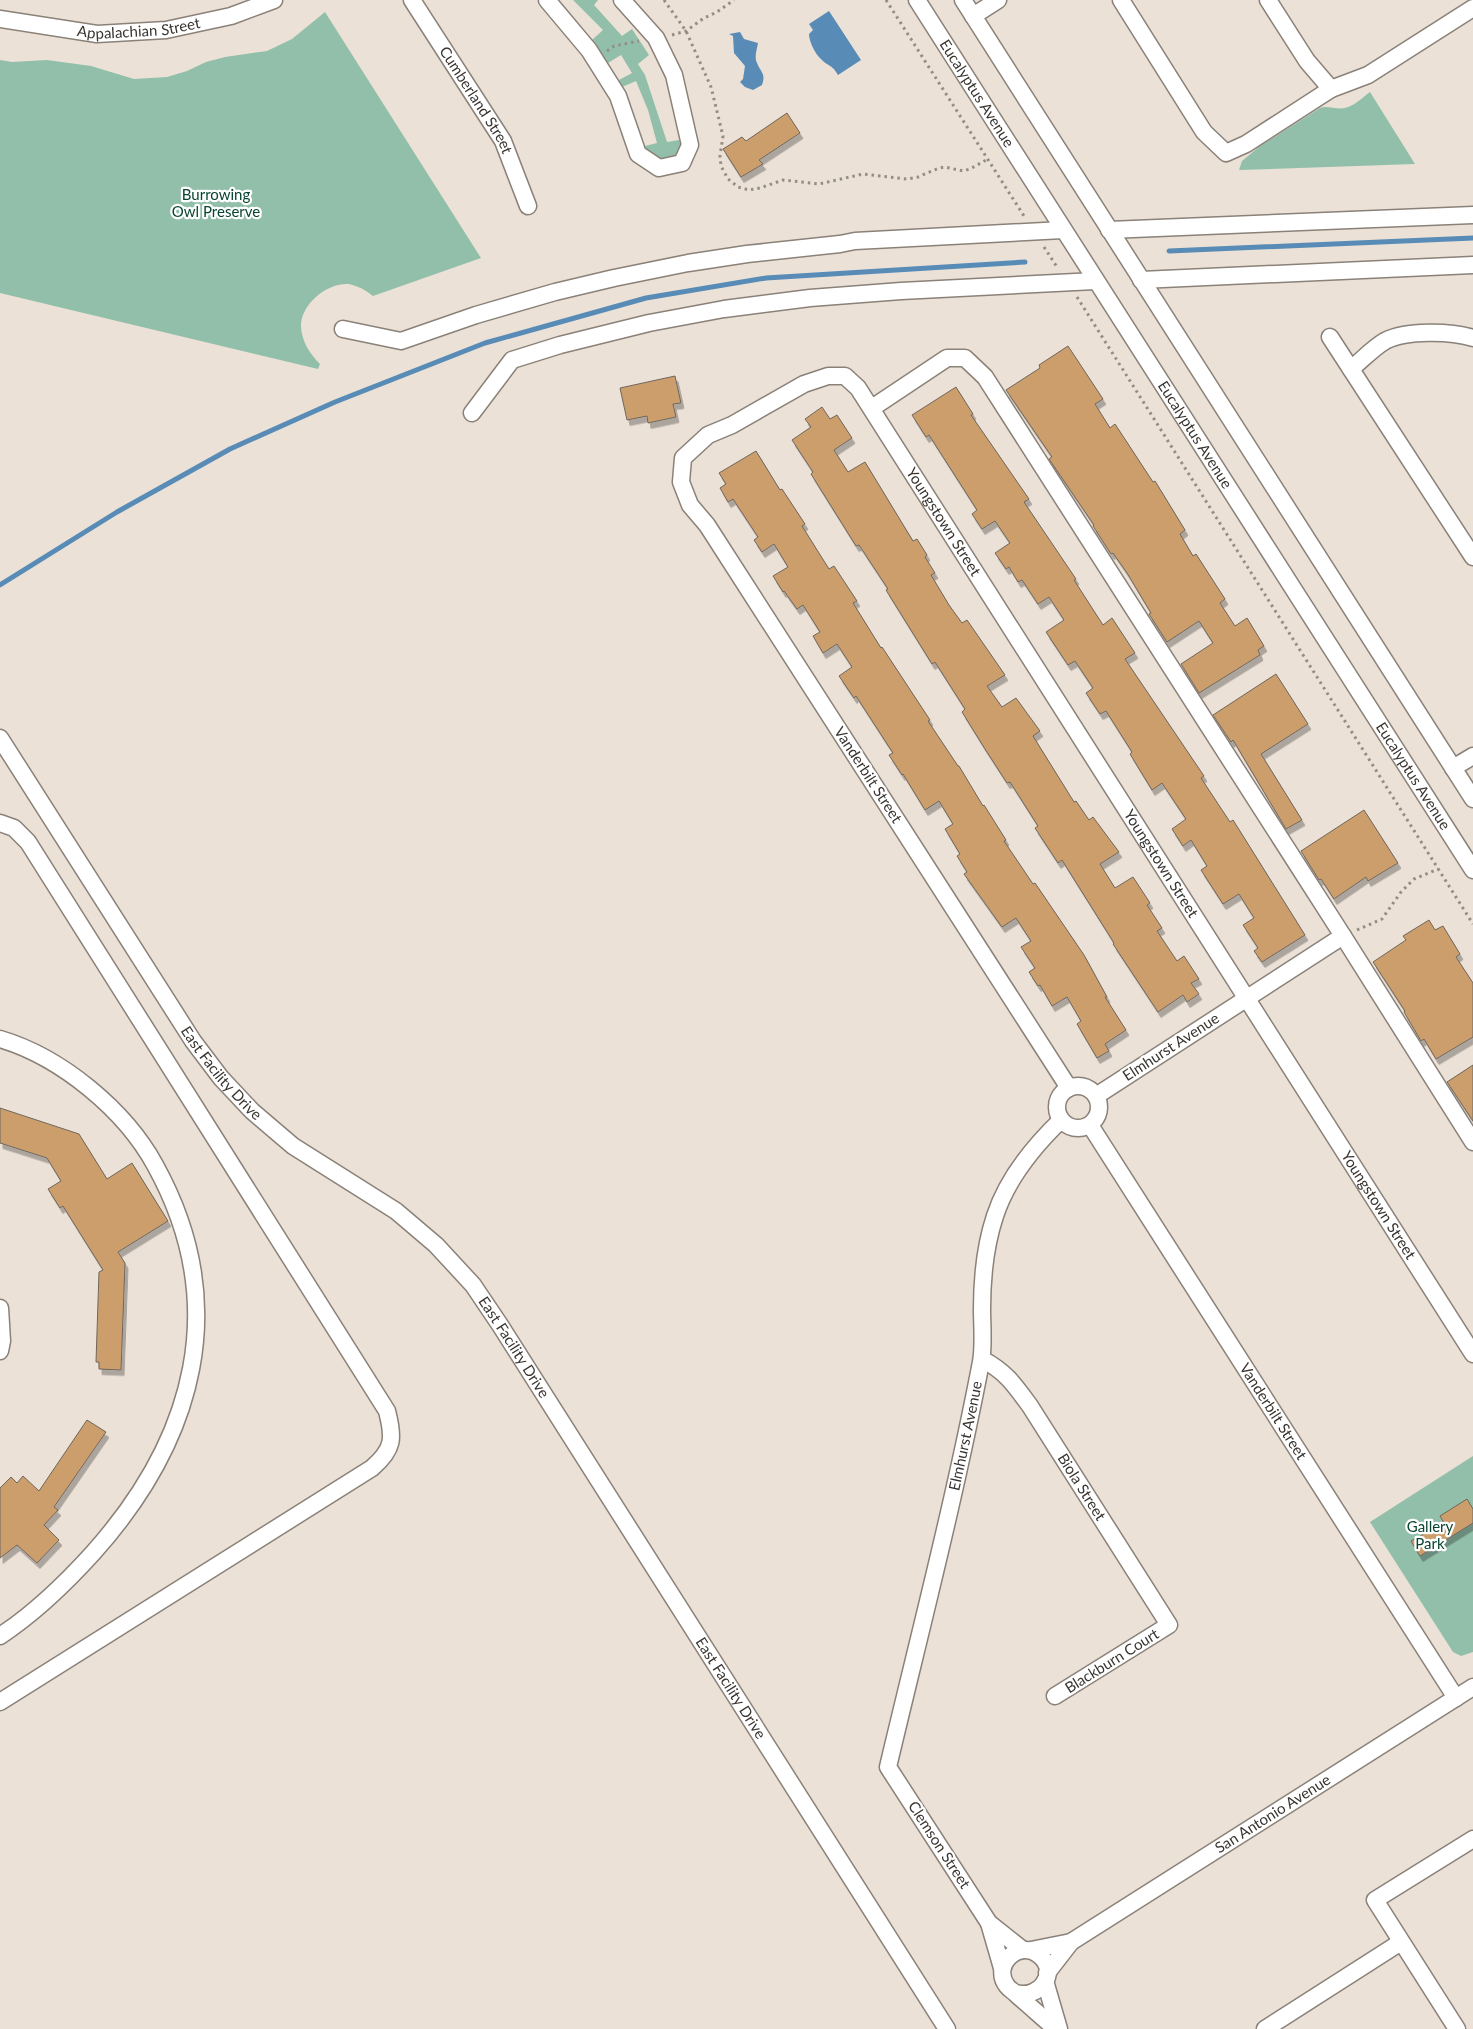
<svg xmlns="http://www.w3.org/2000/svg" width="1473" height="2029" font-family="Lato,sans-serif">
  <defs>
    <filter id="shadow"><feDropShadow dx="3" dy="5.5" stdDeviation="0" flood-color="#0004"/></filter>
  </defs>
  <rect width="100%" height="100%" fill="#ebe1d7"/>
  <g fill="#92bfa9">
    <polygon points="573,0 598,0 594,5 622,36 632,29 649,55 638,64 645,75 667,142 679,140 681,144 679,153 668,160 658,162 643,150 645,146 657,143 648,110 636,81 622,87 619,80 632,73 621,55 608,63 592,40 603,30"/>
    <path d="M325,12L481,258L373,296C366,290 358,286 349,284C327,282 300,305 301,327C302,342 310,354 320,364L318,369L0,293V60L12,62L47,60L91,66L134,79L167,77L187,71L206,62L225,57L267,51L292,39Z"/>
    <path d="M1370,92L1415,164L1239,170L1242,161L1260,146L1320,108C1328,105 1336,110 1345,108C1354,106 1362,98 1370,92Z"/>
    <polygon points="1473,1456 1473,1652 1461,1656 1453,1652 1370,1522"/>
  </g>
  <g fill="#588cb7">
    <path d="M829,11L861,60L838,75C832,64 827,66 821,59C815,54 809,41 809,34L813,30L809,24Z"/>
    <path d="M740,32L744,39L758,43C757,49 754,57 757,63C761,73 766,73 762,85L753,90L745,87L740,82L743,79L745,66L734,53L733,36L729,34Z"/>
  </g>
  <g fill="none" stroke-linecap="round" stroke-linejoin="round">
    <g stroke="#588cb7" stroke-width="5">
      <polyline points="1169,251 1473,238"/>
      <polyline points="0,585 117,512 230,449 335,402 485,343 646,298 766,278 1025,262"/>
    </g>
  </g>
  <g fill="#cb9e6c" stroke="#6f665d" filter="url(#shadow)">
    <polygon points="787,113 800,133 759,160 763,164 741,177 723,149 742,137 746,141"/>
    <polygon points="1068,346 1103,399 1095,404 1110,428 1115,424 1153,482 1155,481 1185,530 1180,534 1193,556 1196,554 1225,599 1220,603 1235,626 1247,618 1264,646 1258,650 1260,655 1199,693 1181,664 1213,643 1199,621 1167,642 1149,614 1151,613 1127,573 1113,553 1111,554 1093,526 1094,525 1049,459 1052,457 1006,390 1040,368 1039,365"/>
    <polygon points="675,376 681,403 673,404 676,417 648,423 647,416 627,420 620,388"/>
    <polygon points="956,387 973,414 971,415 1029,499 1024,502 1076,579 1074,580 1103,625 1112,618 1135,653 1125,659 1204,776 1201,778 1230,822 1233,820 1305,935 1262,962 1254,951 1258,948 1243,925 1254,918 1239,894 1223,904 1201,870 1207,866 1191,840 1183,846 1172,829 1186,819 1162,783 1152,790 1130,754 1132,752 1106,711 1100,714 1086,693 1093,688 1075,661 1068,665 1046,632 1064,620 1049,597 1038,604 1022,580 1018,582 1009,567 1006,569 995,553 1010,543 995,521 982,529 972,514 977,510 929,435 926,437 912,415"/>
    <polygon points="822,407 830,419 837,415 852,438 834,450 848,472 865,462 913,541 917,539 927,555 925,557 935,573 931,575 949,605 962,623 967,620 1005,675 987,686 1002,707 1016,698 1040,731 1033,736 1074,802 1076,801 1089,820 1093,817 1119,852 1100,864 1115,888 1133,877 1150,903 1147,905 1162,928 1157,931 1177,961 1184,956 1199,979 1191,983 1199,994 1187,1002 1183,995 1158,1012 1113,944 1114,943 1062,860 1058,863 1035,828 1038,826 1010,782 1007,783 985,749 962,712 965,709 935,662 932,664 886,590 888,589 859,545 856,546 811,474 813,472 792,440 811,427 805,419"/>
    <polygon points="756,451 780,490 782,489 805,524 802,526 829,569 834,566 857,601 853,603 881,648 882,647 930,720 928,721 958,766 959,766 983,806 984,805 1006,840 1004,841 1033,884 1035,883 1084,955 1107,997 1105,997 1126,1030 1105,1044 1109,1051 1097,1058 1077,1024 1081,1021 1067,997 1052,1006 1040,985 1038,986 1029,972 1035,968 1021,947 1031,941 1016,918 1002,927 964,874 967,872 957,856 960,854 945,829 953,824 939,801 925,810 903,774 902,775 889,755 893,753 856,696 854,698 839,676 852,667 837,644 823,653 813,636 820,632 803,605 797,609 784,591 783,592 773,576 788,567 774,544 762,552 754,540 758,537 733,499 728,502 720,488 726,484 719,473"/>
    <polygon points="1276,674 1308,724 1261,754 1302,820 1286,829 1233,740 1231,742 1213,715"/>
    <polygon points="1364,810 1398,863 1368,881 1366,877 1334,899 1321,879 1319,880 1301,851"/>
    <polygon points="1429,920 1435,930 1443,926 1460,954 1456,957 1473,983 1473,1037 1436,1059 1424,1039 1421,1041 1404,1012 1405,1011 1373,962 1406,940 1403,936"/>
    <polygon points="1473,1065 1473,1121 1447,1082"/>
    <polygon points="0,1108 79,1134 107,1179 132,1163 168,1221 118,1252 125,1263 121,1370 99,1369 99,1362 96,1362 99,1272 103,1270 63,1206 60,1208 48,1189 61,1181 47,1158 0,1143"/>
    <polygon points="87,1420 106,1432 54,1507 58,1510 44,1525 59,1540 37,1563 17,1545 0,1558 0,1488 11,1477 17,1483 23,1476 39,1491"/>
    <polygon points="1467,1499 1473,1509 1473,1523 1420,1556 1411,1541 1444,1523 1440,1516"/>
  </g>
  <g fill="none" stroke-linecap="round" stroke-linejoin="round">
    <g stroke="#8a8178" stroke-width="19">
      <g id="minor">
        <path id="s1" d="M412,0L503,141L528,206"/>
        <polyline points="547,0 589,50 618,96 638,154 659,168 682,163 690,145 674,75 656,38 622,0"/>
        <path id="s2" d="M917,0L1473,870"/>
        <polyline points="963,0 1473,799"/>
        <polyline points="1121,0 1204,132 1226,153 1246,144 1331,89"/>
        <polyline points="1268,0 1307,61 1331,89 1368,75 1473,8"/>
        <polyline points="973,16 998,0"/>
        <path id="s3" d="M0,19L97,34L166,30L231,16L274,0"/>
        <polyline points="1109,230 1473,215"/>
        <polyline points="1141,280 1473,265"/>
        <polyline points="343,329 401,341 476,315 555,292 614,278 688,263 747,254 840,244 855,241 1063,230"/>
        <polyline points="1330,337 1473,557"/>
        <path d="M1351,369C1362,360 1373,348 1385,341C1406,330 1451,331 1473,338"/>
        <polyline points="872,408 947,358 965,358 985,377 1343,936 1096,1096"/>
        <polyline points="472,413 512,360 560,345 649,323 724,309 810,298 901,291 1095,281"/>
        <path id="s4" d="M0,738L193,1041L221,1078L252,1111L293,1146L396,1211L436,1245L473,1285L500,1325L947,2029"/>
        <polyline points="1453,768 1473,756"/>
        <path d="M0,823L14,828L28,842L387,1411C394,1438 394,1449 372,1468L0,1702"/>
        <polyline points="1343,936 1473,1142"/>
        <path d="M0,1039C61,1057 125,1110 155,1165C232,1304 195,1439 93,1553C64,1585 35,1613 0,1636"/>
        <circle cx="1078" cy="1107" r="21"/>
        <path id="s5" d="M1069,1088L707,525L690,505L681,482L683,458L708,435L732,425L804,384L828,376H845L858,388L1473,1354"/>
        <path id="s6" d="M1090,1125L1456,1698"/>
        <polyline points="0,1308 2,1341 0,1351"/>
        <path id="s7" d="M982,1359C1006,1372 1014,1384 1030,1406L1169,1625L1055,1696"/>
        <path id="s8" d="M989,1923L888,1767C920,1632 955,1498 981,1362C984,1345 982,1326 982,1309C982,1278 985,1246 995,1216C1007,1179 1033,1147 1061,1120"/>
        <path id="s9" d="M1071,1942L1473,1687"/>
        <polyline points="1031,1950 1071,1942 1047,1973"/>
        <polyline points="1002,1968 989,1923 1023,1950"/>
        <polyline points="1045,1981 1059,2029"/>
        <path d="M1015,1993C1040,2000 1060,1972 1039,1955C1019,1939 991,1965 1007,1986C1010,1990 1015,1992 1018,1996C1031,2007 1043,2018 1056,2029"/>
        <polyline points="1265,2029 1401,1942"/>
        <polyline points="1457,2029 1375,1900 1473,1839"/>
      </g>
    </g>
    <g stroke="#948d86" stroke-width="3" stroke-dasharray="2.5 4" stroke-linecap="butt">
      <polyline points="664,0 686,31 711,87 723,136 720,156 721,166 728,179 738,187 749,190 760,188 783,180 819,184 863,174 907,179 918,177 939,168 945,167 963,171 970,169 988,159"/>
      <polyline points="886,0 1024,216"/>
      <polyline points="672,35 686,31 704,18 717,12 734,0"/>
      <polyline points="607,51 614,46 639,41"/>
      <polyline points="1044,247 1057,267"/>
      <polyline points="1077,297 1473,924"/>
      <polyline points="1357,930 1382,919 1401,892 1414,879 1438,869"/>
    </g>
    <use href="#minor" stroke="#fff" stroke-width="16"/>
  </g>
  <g text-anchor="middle" stroke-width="4.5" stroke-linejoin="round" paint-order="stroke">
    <g font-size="15" fill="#383430" stroke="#fff">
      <text dy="5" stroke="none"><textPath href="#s3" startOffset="140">Appalachian Street</textPath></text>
      <text dy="5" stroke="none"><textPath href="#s2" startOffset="111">Eucalyptus Avenue</textPath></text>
      <text dy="5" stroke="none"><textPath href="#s1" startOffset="119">Cumberland Street</textPath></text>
      <text dy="5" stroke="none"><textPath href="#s2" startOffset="516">Eucalyptus Avenue</textPath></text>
      <text dy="5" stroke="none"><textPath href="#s5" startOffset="1106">Youngstown Street</textPath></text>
      <text transform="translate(868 775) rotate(57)" y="5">Vanderbilt Street</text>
      <text dy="5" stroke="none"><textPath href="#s2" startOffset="921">Eucalyptus Avenue</textPath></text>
      <text dy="5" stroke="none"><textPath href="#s5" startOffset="1511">Youngstown Street</textPath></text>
      <text transform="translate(1171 1047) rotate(-33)" y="5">Elmhurst Avenue</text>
      <text dy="5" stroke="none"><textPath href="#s4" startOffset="402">East Facility Drive</textPath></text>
      <text dy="5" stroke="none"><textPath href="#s5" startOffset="1916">Youngstown Street</textPath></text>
      <text dy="5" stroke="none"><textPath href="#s4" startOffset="808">East Facility Drive</textPath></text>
      <text dy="5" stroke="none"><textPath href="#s6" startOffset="340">Vanderbilt Street</textPath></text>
      <text dy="5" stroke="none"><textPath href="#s8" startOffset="526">Elmhurst Avenue</textPath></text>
      <text dy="5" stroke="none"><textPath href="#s7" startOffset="164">Biola Street</textPath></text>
      <text transform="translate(1112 1661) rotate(-32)" y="5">Blackburn Court</text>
      <text dy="5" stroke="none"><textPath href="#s4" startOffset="1212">East Facility Drive</textPath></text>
      <text dy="5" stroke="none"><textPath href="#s9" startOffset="239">San Antonio Avenue</textPath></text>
      <text transform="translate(939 1845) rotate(57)" y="5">Clemson Street</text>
    </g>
    <g font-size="15" fill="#08442f" stroke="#fff">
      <text x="216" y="200">Burrowing<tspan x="216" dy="17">Owl Preserve</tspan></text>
      <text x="1430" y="1532">Gallery<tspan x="1430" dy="17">Park</tspan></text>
    </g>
  </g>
</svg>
